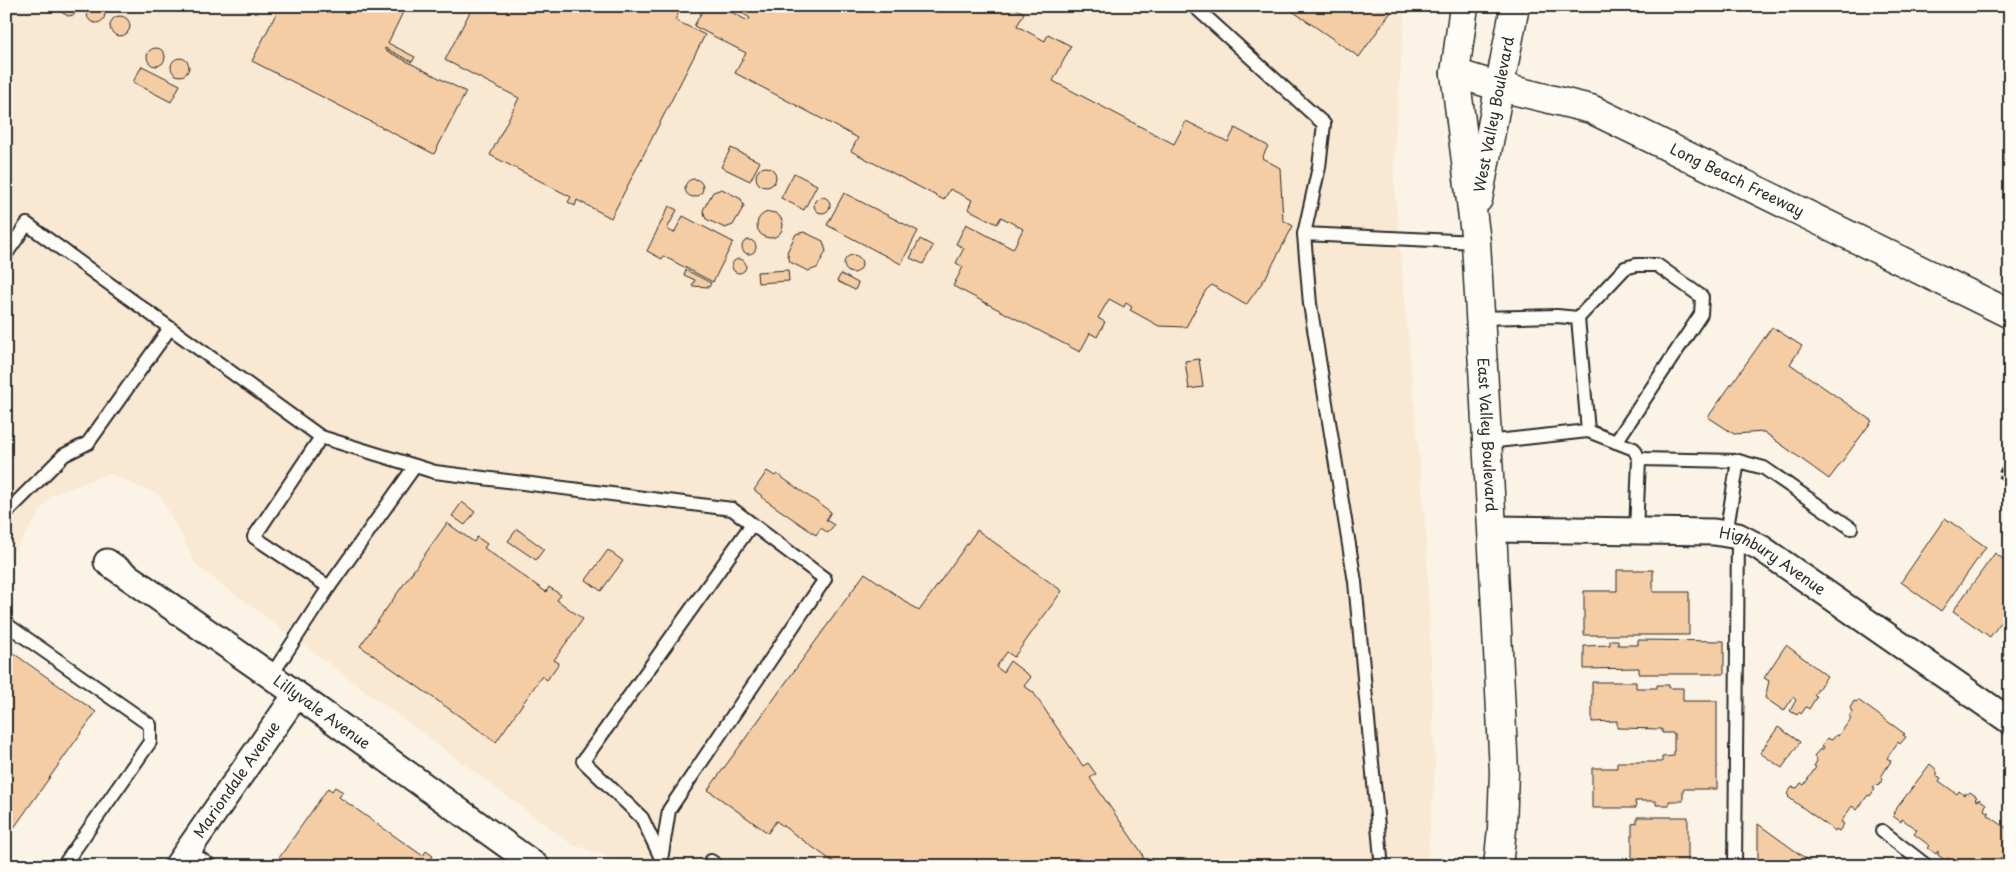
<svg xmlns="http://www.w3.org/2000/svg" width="2016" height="872" font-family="'Playpen Sans',sans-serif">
  <rect width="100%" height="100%" fill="#fbf3e6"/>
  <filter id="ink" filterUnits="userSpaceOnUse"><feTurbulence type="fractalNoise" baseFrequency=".02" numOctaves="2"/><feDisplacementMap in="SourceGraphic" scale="10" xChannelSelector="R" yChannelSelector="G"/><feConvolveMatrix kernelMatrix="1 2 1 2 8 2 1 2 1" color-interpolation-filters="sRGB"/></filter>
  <g filter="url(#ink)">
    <polygon fill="#f9e8d2" points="6,6 1405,6 1393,168 1426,535 1435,768 1427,866 1339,866 1316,861 1313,866 637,866 573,845 197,566 160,495 108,474 51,495 9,559 6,558"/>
    <g fill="#f4cda4" stroke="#2b2b2b">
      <circle cx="96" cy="14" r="9"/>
      <polygon points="60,6 78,6 78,8 74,15 68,16 61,12"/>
      <polygon points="280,6 406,6 388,43 415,57 412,62 385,48 385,50 466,92 434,154 252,61"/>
      <polygon points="473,6 682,6 675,20 705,35 611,218 577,200 575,206 568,202 571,197 490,155 519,98 445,60"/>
      <polygon points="705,6 720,6 748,21 750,18 742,13 745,6 1011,6 1024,13 1017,26 1045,41 1048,34 1071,46 1053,81 1174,144 1186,121 1228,142 1235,128 1268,146 1262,158 1280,168 1283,220 1293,226 1266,277 1246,305 1212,285 1206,290 1186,327 1159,326 1130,310 1132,307 1126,303 1124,307 1109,299 1098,318 1105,322 1097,337 1090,333 1080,352 953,286 963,267 956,263 964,248 956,244 966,224 1013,249 1023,229 1001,217 997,224 968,209 972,200 950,189 944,200 851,151 858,138 735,73 746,53 694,26"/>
      <polygon points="1285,6 1382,6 1391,12 1359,57"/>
      <circle cx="120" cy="26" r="10"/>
      <circle cx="156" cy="57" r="9"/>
      <circle cx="180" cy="67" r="9"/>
      <polygon points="142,66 180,85 171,102 133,82"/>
      <polygon points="731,148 760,162 750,181 721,167"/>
      <circle cx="766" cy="177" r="10"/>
      <polygon points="794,173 817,185 804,210 781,198"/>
      <circle cx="694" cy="188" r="9"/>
      <polygon points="722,189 741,199 744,206 733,225 725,228 706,219 703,210 713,192"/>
      <polygon points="844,193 918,231 901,264 827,225"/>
      <circle cx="822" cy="205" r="8"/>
      <polygon points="669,206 677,210 667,229 674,233 683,216 733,242 713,282 663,256 662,259 647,251"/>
      <circle cx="770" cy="225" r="13"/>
      <polygon points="804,232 823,241 826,251 817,268 808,271 790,262 787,252 796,234"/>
      <polygon points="920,239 933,246 923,264 910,258"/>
      <circle cx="749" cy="247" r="7"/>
      <circle cx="853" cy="264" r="9"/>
      <circle cx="739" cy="266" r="7"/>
      <polygon points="686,270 711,283 709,287 692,286 695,280 684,275"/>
      <polygon points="788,270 789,281 758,283 757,272"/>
      <polygon points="841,274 858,283 855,290 837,281"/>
      <polygon points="1772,327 1802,346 1790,364 1872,421 1829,479 1764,432 1734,434 1708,417"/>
      <polygon points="1199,359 1203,387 1189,389 1185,361"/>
      <polygon points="767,471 775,476 777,474 831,512 826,520 834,525 828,533 821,528 816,535 761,497 762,496 754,490"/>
      <polygon points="462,502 475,512 465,525 452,516"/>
      <polygon points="1945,518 1986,547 1941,611 1901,582"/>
      <polygon points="447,523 474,542 477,537 487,544 484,548 546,592 549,587 561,595 557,600 583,619 554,660 559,663 547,680 542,676 496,742 360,646"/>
      <polygon points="517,529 544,549 536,560 508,541"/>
      <polygon points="977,530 1062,591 1014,657 1007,652 996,667 1003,672 1010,661 1031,677 1024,686 1033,692 1083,766 1088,763 1096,774 1090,778 1142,853 1145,866 839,866 776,821 768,833 708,790 865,573 919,611"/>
      <polygon points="608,550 623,561 601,591 586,580"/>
      <polygon points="1995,553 2010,564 2010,610 1990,637 1953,611"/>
      <polygon points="1617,570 1653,570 1653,592 1689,592 1689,635 1584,635 1584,591 1617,591"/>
      <polygon points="1610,640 1618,640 1618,645 1638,645 1638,640 1724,641 1724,674 1639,674 1639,668 1584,669 1584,646 1610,645"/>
      <polygon points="1786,645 1827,676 1814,695 1817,696 1809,709 1806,707 1801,714 1799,712 1797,715 1790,711 1796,700 1793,697 1784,711 1765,698 1769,681 1764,678"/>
      <polygon points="6,648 96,712 6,839"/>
      <polygon points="1592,682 1636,682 1636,688 1657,688 1657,685 1669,685 1669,688 1683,688 1683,701 1717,701 1717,789 1683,789 1683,801 1669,801 1669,805 1656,805 1656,801 1635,801 1636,808 1592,808 1592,768 1617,768 1617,762 1662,762 1662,757 1674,756 1674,733 1662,733 1662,729 1617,728 1617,721 1592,722"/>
      <polygon points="1858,700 1905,734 1903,735 1906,737 1900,744 1898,742 1887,758 1891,761 1881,777 1883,779 1878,786 1876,784 1873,788 1875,789 1870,796 1868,795 1857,810 1852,806 1841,822 1844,824 1839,831 1836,829 1835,831 1788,797 1789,796 1787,794 1792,787 1797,788 1801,783 1804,785 1816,767 1814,766 1817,761 1814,756 1820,749 1822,750 1824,747 1821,746 1827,738 1832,740 1836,735 1838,736 1851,719 1849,717 1852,712 1850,708 1854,701 1856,702"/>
      <polygon points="1778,727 1800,742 1782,768 1760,753"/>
      <polygon points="1930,764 1937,770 1935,771 1938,773 1936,775 1941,778 1939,781 1957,794 1959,791 1964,795 1965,793 1968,794 1970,792 1977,797 1975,799 1978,801 1979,799 1986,804 1984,810 1989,813 1988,815 2006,828 2007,825 2010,827 2010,866 1958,866 1948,858 1946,861 1938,855 1938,851 1936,854 1928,848 1930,846 1914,834 1917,830 1902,819 1901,822 1893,816 1895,814 1893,813"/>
      <polygon points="335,787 343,792 339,797 423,856 426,851 433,856 429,861 433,864 437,859 444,864 443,866 290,866 279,858 328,788 332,791"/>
      <polygon points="1637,817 1688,817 1688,866 1630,866 1630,862 1636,862 1637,858 1632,858 1632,824 1637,823"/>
      <polygon points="1758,824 1816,866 1758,866"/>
    </g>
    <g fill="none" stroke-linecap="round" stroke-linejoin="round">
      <g stroke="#2b2b2b" stroke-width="16">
        <g id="lane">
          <polyline points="1194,6 1324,124 1319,167 1304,234"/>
          <polyline points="6,254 27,224 170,328"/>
          <polyline points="1480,318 1557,316 1578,318 1588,431 1487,442"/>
          <polyline points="1578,318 1625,268 1636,265 1657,265 1702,297 1701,314 1616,442"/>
          <polyline points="1588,431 1634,449 1639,459 1636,532"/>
          <polyline points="321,437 435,472 732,509 825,579 669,810 660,866"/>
          <polyline points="1639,459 1738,461 1764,468 1851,528"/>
          <polyline points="6,508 9,510 64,455 88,443 170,328 321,437 254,537 329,587 271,676"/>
          <polyline points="1726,534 1738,461"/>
          <polyline points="329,587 415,466"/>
          <polyline points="6,624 150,725 150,742 63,866"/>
          <polyline points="1882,831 1927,866"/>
          <polyline points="188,850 211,866"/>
          <polyline points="661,858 642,818 583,761 752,524"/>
          <polyline points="1381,858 1355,582 1310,304 1304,234 1476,242"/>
          <polyline points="707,866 711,861 718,866"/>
          <polyline points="1735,866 1738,536"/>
        </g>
      </g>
      <g stroke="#2b2b2b" stroke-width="29">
        <g id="street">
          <path id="s1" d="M1492,529L1714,532L1738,536L1761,548L2010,721"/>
          <path id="s2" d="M107,562L271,676L536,866"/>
          <path id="s3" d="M177,866L296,695"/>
        </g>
      </g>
      <g stroke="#2b2b2b" stroke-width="31">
        <g id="primary">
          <path id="s4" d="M1464,6L1455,73L1476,242L1492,529L1504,772L1502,829L1498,866"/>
          <polyline points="1455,73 1500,87"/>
          <path id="s5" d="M1478,199L1515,6"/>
        </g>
      </g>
      <g stroke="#2b2b2b" stroke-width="31">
        <g id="highway">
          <path id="s6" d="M1500,87L1591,109L2010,314"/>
        </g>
      </g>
      <polyline stroke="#2b2b2b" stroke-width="3" stroke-dasharray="5 4" stroke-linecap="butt" points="2010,452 1998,476 2010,482"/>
      <use href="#lane" stroke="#fdfcf7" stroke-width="12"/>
      <use href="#street" stroke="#fdfcf7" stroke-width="25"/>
      <use href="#primary" stroke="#fdfcf7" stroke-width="28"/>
      <use href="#highway" stroke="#fdfcf7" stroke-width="28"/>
    </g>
  </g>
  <g text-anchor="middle" stroke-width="4" stroke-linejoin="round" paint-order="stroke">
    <g font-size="15" fill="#2b2b2b" stroke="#fdfcf7">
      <text dy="5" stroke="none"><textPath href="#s5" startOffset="86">West Valley Boulevard</textPath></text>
      <text dy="5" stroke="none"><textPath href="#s6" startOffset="256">Long Beach Freeway</textPath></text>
      <text dy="5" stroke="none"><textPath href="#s4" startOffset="431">East Valley Boulevard</textPath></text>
      <text dy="5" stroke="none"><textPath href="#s1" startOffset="288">Highbury Avenue</textPath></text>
      <text dy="5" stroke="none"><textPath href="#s2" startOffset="262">Lillyvale Avenue</textPath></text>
      <text dy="5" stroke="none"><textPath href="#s3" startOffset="105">Mariondale Avenue</textPath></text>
    </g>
  </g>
  <rect width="2016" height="872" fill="none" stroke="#fdfcf7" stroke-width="25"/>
  <rect x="12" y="12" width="1991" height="847" fill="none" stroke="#2b2b2b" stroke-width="2" filter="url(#ink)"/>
</svg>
